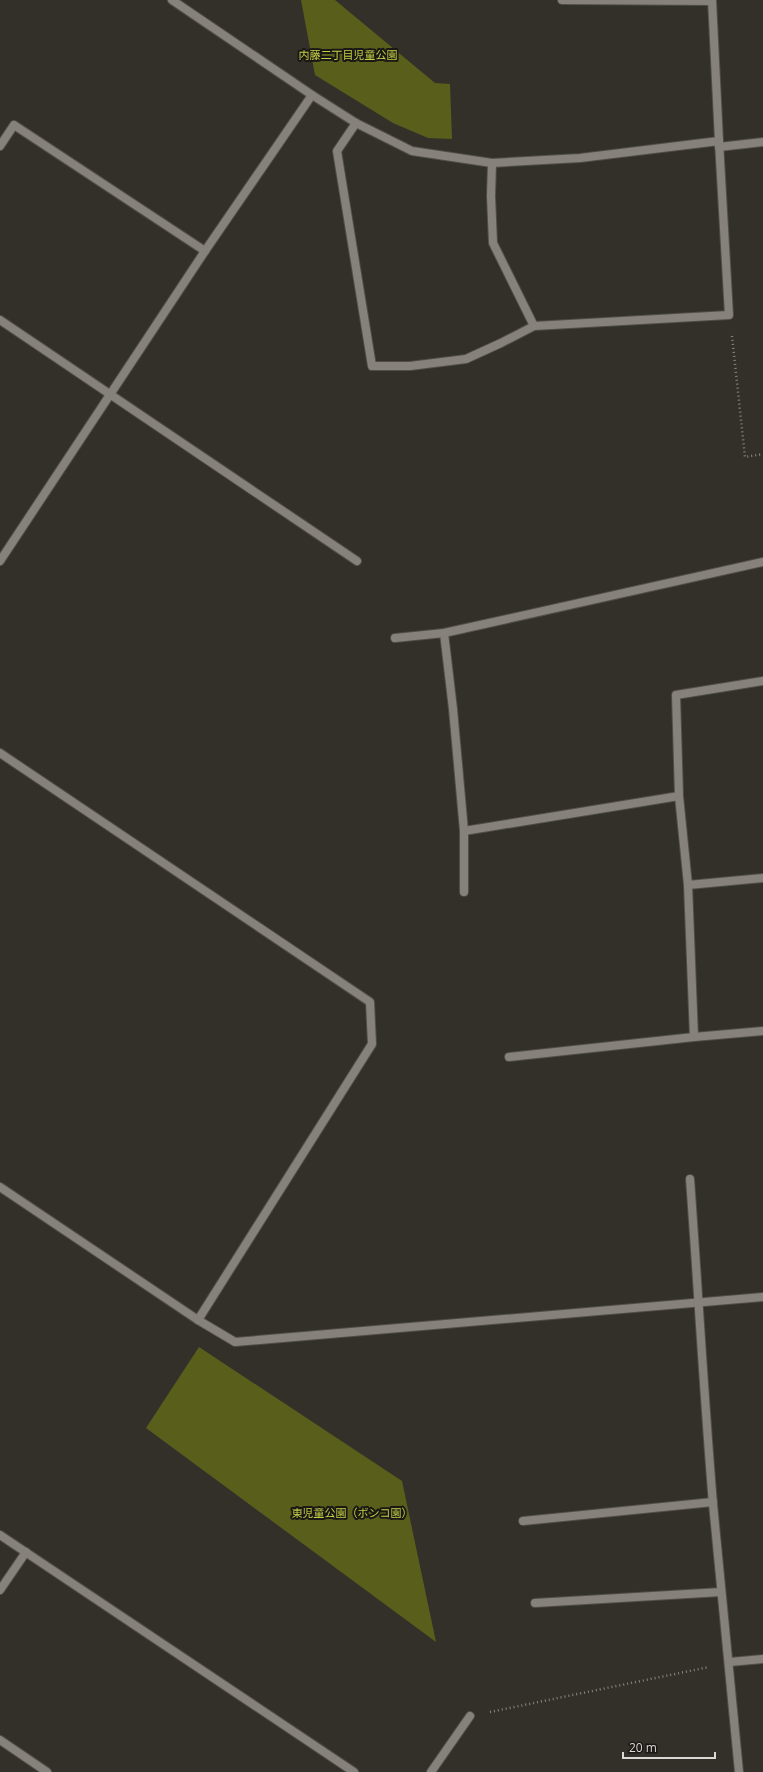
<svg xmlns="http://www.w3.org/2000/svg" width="763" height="1772" font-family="'Open Sans','Noto Sans JP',sans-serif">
  <rect width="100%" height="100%" fill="#33302a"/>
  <g fill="#5a5e1b">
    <polygon points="301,0 335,0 435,83 450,84 452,139 428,138 393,123 315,75"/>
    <polygon points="199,1347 402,1481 436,1642 146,1428"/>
  </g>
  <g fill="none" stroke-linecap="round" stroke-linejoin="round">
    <g stroke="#514e49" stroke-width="10">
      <g id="lane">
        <polyline points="562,0 712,1"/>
        <polyline points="356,123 337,151 372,366 410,366 466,359 501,343 534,326 729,315 719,142"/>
        <polyline points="0,146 14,125 205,251"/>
        <polyline points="492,163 491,196 493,243 534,326"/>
        <polyline points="509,1057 694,1037"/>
        <polyline points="523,1521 713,1502"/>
        <polyline points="0,1590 26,1552"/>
        <polyline points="535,1603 721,1592"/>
        <polyline points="0,1740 47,1772"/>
      </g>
    </g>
    <g stroke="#514e49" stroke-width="10">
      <g id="street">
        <polyline points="172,0 312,95 356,123 412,151 492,163 580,158 719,141 712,0"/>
        <polyline points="719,147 763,142"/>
        <polyline points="0,320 357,561"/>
        <polyline points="0,561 205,251 312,95"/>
        <polyline points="444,633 453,709 464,831 464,892"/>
        <polyline points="395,638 444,633 763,562"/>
        <polyline points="763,681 676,695 679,796 688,885 694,1037 763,1031"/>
        <polyline points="0,753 370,1002 372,1044 198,1320"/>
        <polyline points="464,831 679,796"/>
        <polyline points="688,885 763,878"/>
        <path d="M690,1179C698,1288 704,1396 713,1504C721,1594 731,1683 739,1772"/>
        <polyline points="0,1187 198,1320 235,1342 763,1297"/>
        <polyline points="0,1535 354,1772"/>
        <polyline points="730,1662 763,1659"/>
        <polyline points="431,1772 470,1716"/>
      </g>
    </g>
    <g stroke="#888581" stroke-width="2.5" stroke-dasharray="1 3" stroke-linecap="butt">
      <polyline points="732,336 745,457 763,454"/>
      <polyline points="490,1712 709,1667"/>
    </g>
    <use href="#lane" stroke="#86827b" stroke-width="8"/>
    <use href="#street" stroke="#86827b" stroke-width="8"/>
  </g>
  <g text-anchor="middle" stroke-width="4" stroke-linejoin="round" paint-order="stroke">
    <g font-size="11" fill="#c5ce44" stroke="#1a1815">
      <text x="348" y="59">内藤二丁目児童公園</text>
      <text x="352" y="1517">東児童公園（ボンコ園）</text>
    </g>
  </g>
  <path d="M623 1752v6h92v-6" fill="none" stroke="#dbd8d5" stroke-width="2"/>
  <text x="629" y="1752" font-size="12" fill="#dbd8d5" stroke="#1a1815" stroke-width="3" paint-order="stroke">20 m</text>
</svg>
